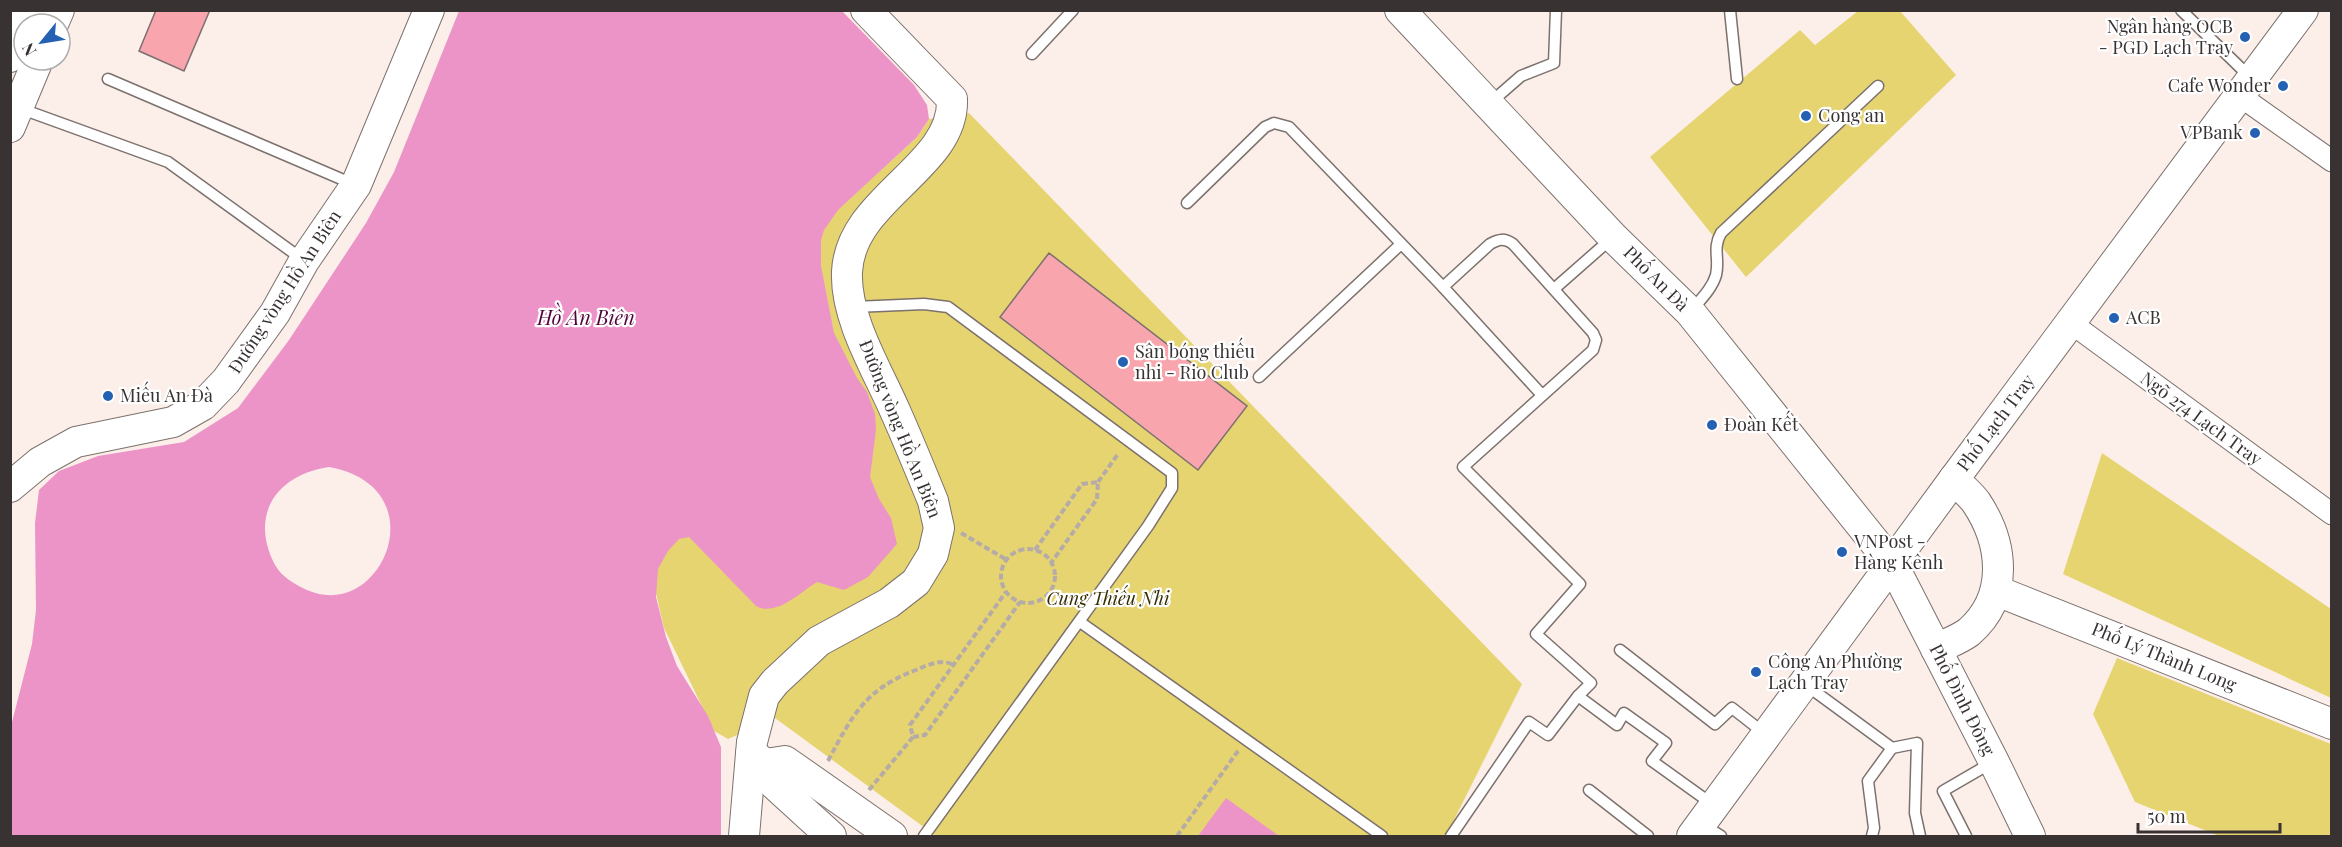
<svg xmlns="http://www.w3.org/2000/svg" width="2342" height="847" font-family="'Playfair Display',serif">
  <rect width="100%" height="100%" fill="#fcefea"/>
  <g fill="#e6d470">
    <polygon points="1858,11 1900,11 1956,75 1746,277 1650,157 1800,30 1815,45"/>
    <polygon points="969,113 1522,684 1446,836 936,836 775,718 728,739 714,731 664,628 648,558 821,340 816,229 917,137 929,119"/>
    <polygon points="2102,453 2331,609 2331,698 2063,574"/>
    <polygon points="2117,658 2331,744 2331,836 2219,836 2135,802 2093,714"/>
  </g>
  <g fill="#ec94c8" fill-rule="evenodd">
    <path d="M459,11H842L914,85L927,105L929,119L917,137L838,210L824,230L821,240V266L834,333L857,378L867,392L875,414L876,430L870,477L879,499L891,518L897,544L868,577L844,590L817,582C799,593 776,617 756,606L689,537L679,539L668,551L658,569L656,597L666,637L677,666L708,716L721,747V836H11V726L32,644L36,610L35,523L39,490L59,471L98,456L184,442L238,408L289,340L366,223L394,172ZM329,467C439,487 382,623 307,590C294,584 282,577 275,565C249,515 276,475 329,467Z"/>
    <polygon points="1226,798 1279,836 1198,836"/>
  </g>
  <g fill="#f8a5ad" stroke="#7c6f70" stroke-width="1.5">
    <polygon points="156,10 210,10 184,71 139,51"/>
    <polygon points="1049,253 1247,406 1198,470 1000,317"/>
  </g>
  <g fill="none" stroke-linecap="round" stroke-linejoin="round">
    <g stroke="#7c716d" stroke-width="13">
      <g id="lane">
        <polyline points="1730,10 1737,79"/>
        <polyline points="2181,10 2251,78"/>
        <polyline points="1032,54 1073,10"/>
        <polyline points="108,79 353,184"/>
        <polyline points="1490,103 1521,76 1554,63 1556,10"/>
        <polyline points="19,108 168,162 302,259"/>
        <polyline points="1187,203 1265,127 1274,123 1289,127 1443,287 1542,395"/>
        <path d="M1443,287L1490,244C1499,239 1504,238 1513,244L1593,333L1596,340L1593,350L1463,467L1580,584L1536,634L1591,683L1578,696"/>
        <polyline points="1554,289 1612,238"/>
        <polyline points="854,307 924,304 948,307 1172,473 1172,488 1148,526 924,836"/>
        <path d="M1691,311C1700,300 1712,289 1716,275C1720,258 1712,249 1721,233L1878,86"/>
        <polyline points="1259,377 1401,244"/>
        <polyline points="1080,622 1382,836"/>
        <polyline points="1620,650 1715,724 1732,708 1764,733"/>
        <polyline points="1806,685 1892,748 1868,781 1874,828 1872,836"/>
        <polyline points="1892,748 1917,743 1915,813 1920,836"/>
        <polyline points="1589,790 1648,836"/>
        <polyline points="1702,824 1721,836"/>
        <polyline points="1451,836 1529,722 1548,735 1578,696 1617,725 1624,713 1666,743 1652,761 1712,804"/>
        <polyline points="1966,836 1943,791 1993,762"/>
      </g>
    </g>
    <g stroke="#7c716d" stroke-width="23">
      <g id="street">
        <polyline points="2240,96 2332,161"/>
        <polyline points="2071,323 2332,514"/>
      </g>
    </g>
    <g stroke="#7c716d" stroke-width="32">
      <g id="secondary">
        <polyline points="1400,10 1613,237 1690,312 1893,565 1994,762 2030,836"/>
        <polyline points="53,24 59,10"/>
        <polyline points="10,57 29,10"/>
        <polyline points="10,127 38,60"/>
        <polyline points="10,487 40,462 76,442 173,422 203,405 226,381 275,313 304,261 356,185 429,10"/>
        <polyline points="1997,591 2332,724"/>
        <path d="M1936,649C1946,644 1960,639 1969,632C2009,597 2004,544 1976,502C1970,494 1961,487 1954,479"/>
        <polyline points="751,754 766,764 775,785 831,836"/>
        <polyline points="766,764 785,761 892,836"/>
        <path d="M744,836L752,742L764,696L775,682L819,641L889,603L916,582L933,554L939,528L933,501C921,472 909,442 896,413C878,371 845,319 847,272C850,198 955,167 952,99L866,10"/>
        <polyline points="1692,836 1954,479 2303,10"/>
      </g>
    </g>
    <g stroke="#b5aba7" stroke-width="4" stroke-dasharray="6 3" stroke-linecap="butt">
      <polyline points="1098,482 1118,454"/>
      <polyline points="961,533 1007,560"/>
      <circle cx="1028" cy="576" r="27"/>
      <polyline points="1035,550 1082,484 1098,482 1097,499 1051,563"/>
      <polyline points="1050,592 1071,605"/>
      <polyline points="913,737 925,735 1020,602"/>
      <path d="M828,761C852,716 865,689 916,670C928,665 940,659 952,664"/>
      <polyline points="869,790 913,737 910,725 1006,592"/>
      <polyline points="1177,836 1238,751"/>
    </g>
    <use href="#lane" stroke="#fff" stroke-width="10"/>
    <use href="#street" stroke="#fff" stroke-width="21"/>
    <use href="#secondary" stroke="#fff" stroke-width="30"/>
  </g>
  <g fill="#2461b3" stroke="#fff" stroke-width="2">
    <circle cx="2245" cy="37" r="6"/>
    <circle cx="2283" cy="86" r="6"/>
    <circle cx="1806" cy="116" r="6"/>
    <circle cx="2255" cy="133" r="6"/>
    <circle cx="2114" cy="318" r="6"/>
    <circle cx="1123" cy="362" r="6"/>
    <circle cx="108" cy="396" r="6"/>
    <circle cx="1712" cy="425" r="6"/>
    <circle cx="1842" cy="552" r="6"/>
    <circle cx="1756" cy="672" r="6"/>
  </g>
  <g text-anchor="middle" stroke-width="4.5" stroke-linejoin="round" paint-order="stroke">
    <g font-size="18" fill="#383332" stroke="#fff" text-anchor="start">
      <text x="2233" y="33" text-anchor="end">Ngân hàng OCB<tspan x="2233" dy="21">- PGD Lạch Tray</tspan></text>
      <text x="2271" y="92" text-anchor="end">Cafe Wonder</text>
      <text x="1818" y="122">Cong an</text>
      <text x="2243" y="139" text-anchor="end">VPBank</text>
      <text x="2126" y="324">ACB</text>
      <text x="1135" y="358">Sân bóng thiếu<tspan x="1135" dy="21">nhi - Rio Club</tspan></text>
      <text x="120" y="402">Miếu An Đà</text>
      <text x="1724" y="431">Đoàn Kết</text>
      <text x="1854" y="548">VNPost -<tspan x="1854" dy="21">Hàng Kênh</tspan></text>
      <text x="1768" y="668">Công An Phường<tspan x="1768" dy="21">Lạch Tray</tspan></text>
    </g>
    <g font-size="18" fill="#383332" stroke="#fff">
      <text transform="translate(1656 279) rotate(45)" y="6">Phố An Đà</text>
      <text transform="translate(285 292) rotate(-57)" y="6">Đường vòng Hồ An Biên</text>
      <text transform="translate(2201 419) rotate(36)" y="6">Ngõ 274 Lạch Tray</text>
      <text transform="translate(1996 423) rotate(-53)" y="6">Phố Lạch Tray</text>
      <text transform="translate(900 429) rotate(68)" y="6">Đường vòng Hồ An Biên</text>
      <text transform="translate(2164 657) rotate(22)" y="6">Phố Lý Thành Long</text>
      <text transform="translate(1962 700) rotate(63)" y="6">Phố Đình Đông</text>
    </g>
    <g font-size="18" font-style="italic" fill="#342d00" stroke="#fff">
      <text x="1108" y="605">Cung Thiếu Nhi</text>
    </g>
    <g font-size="20" font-style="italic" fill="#53033c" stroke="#fff">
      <text x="586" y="325">Hồ An Biên</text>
    </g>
  </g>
  <rect width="2342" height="847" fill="none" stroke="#383332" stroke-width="24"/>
  <g transform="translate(42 42) rotate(240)"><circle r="28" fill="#ffffff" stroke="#afadad" stroke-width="1.5"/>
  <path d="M0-4.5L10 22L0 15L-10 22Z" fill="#2461b3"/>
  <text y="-9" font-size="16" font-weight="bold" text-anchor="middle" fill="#383332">N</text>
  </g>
  <path d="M2138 823v9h142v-9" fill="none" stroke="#383332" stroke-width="3"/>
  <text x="2147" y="823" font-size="18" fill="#383332" stroke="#ffffff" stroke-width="4.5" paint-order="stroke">50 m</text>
</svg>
